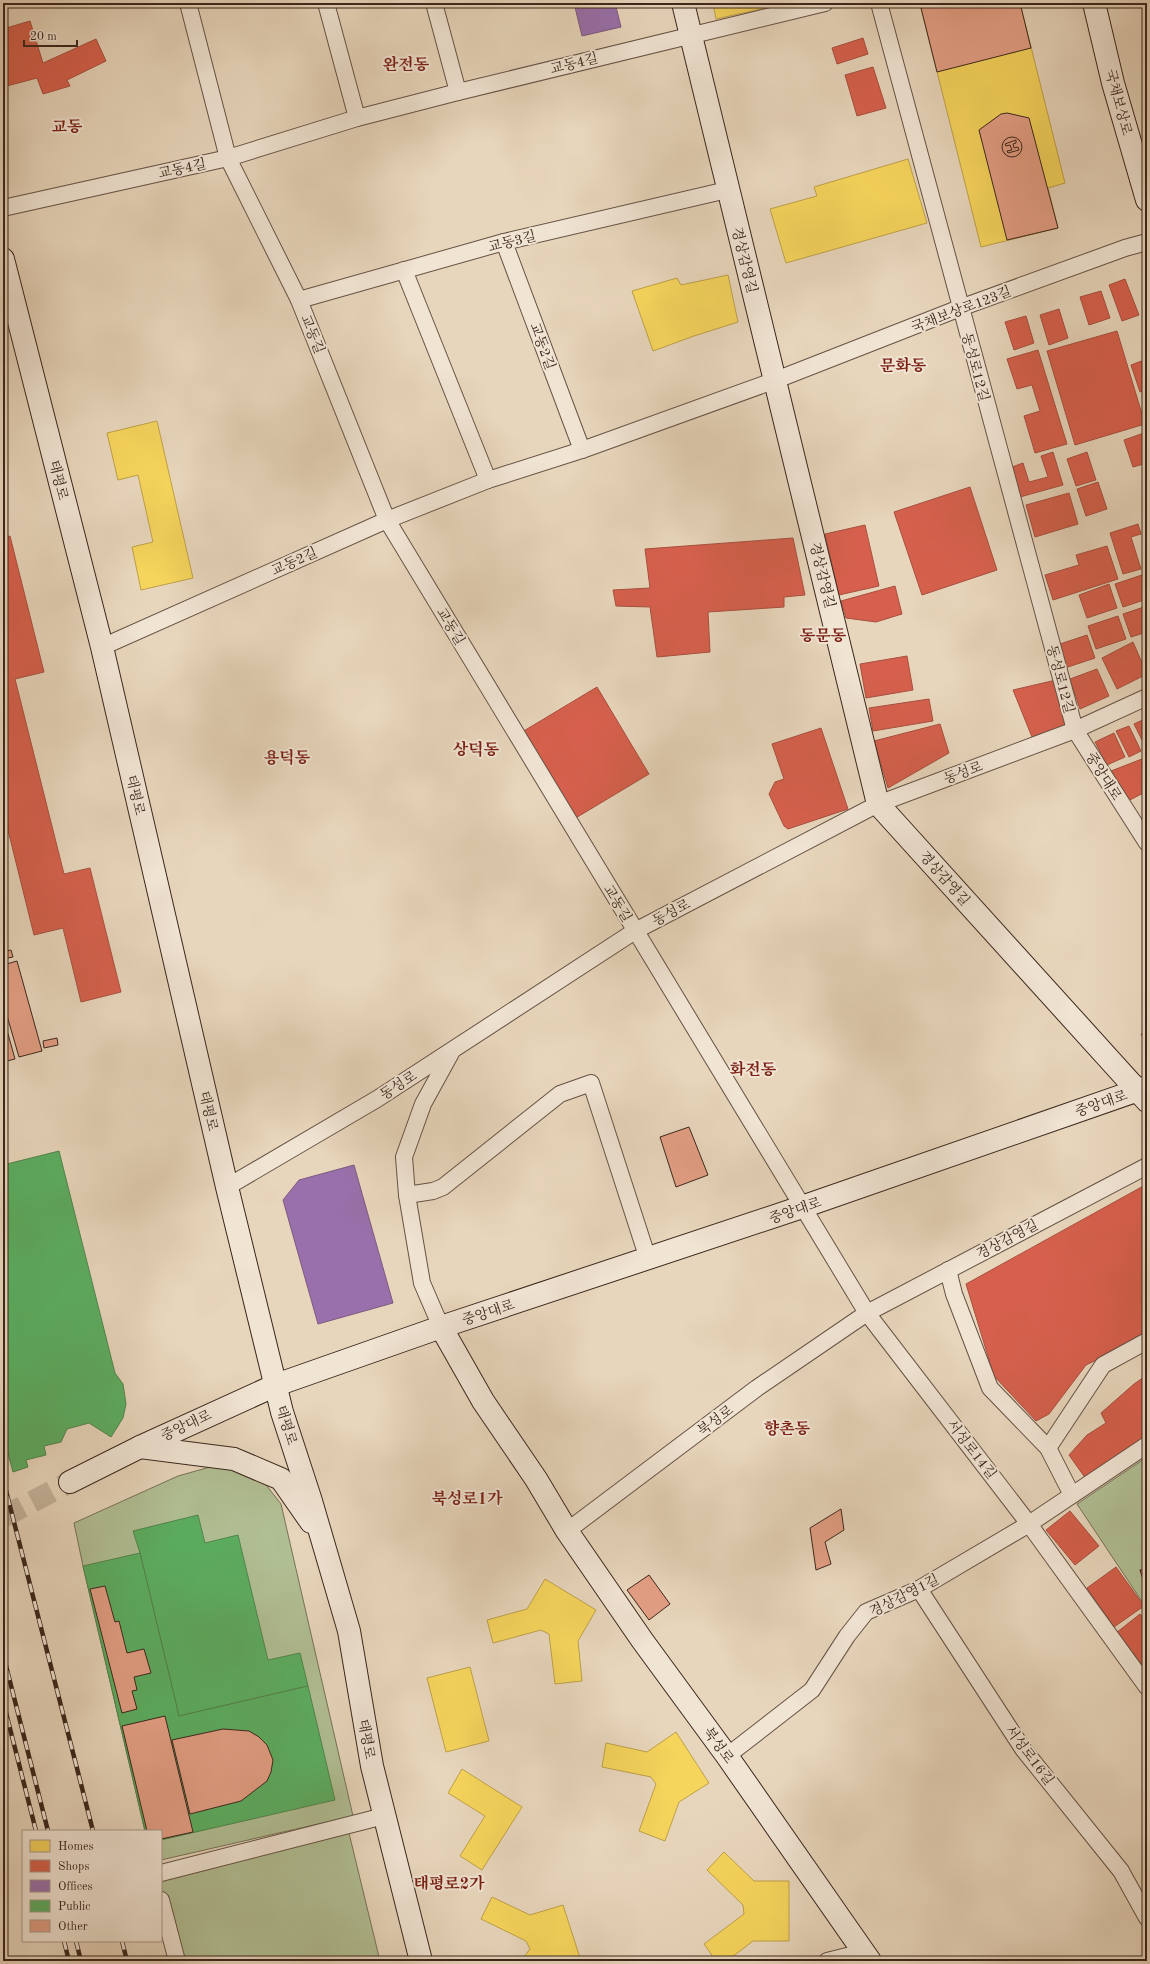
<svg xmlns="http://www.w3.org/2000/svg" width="1150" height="1964" font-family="'Old Standard TT','Noto Serif KR',serif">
  <rect width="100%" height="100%" fill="#e8d6bc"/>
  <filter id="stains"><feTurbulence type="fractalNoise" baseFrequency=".005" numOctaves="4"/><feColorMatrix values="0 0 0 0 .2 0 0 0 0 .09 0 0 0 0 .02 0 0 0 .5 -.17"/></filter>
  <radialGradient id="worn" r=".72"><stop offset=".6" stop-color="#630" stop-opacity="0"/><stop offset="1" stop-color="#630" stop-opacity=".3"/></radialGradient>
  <g fill="#b1bf94" stroke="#767258">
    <polygon points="1147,1457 1147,1609 1077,1504"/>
    <polygon points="210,1467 237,1467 259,1476 281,1504 353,1816 161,1860 161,1831 145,1831 83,1566 74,1523 178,1476"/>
    <polygon points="347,1825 380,1961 177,1961 161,1900 161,1873"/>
  </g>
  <g fill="#f6d55c" stroke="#bea049">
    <polygon points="713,3 788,3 716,19"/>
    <polygon points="940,3 1020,3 1065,183 1048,188 1058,228 981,247 921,8"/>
    <polygon points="908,159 927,223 786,263 770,209 817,196 814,187"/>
    <polygon points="728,275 738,322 694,336 653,351 632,291 677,278 681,285"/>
    <polygon points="157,421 193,578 141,590 132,547 153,542 138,475 118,480 107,433"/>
    <polygon points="545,1579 596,1610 578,1641 582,1681 555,1684 549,1634 541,1630 493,1643 487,1620 527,1609"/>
    <polygon points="470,1667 489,1741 446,1752 427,1678"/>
    <polygon points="676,1732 709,1783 679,1802 665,1841 639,1831 656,1784 651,1777 602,1767 606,1743 647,1752"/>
    <polygon points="462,1769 522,1807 482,1870 460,1856 485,1816 448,1793"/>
    <polygon points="724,1852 754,1881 789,1881 789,1941 753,1941 727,1961 716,1961 704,1944 744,1914 743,1905 707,1870"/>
    <polygon points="492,1897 530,1915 563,1905 581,1961 521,1961 530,1949 526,1941 481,1919"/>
  </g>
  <g fill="#d6604d" stroke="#a84f3f">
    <polygon points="30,21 43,63 96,39 106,61 67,80 70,86 43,94 37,78 3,87 3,29"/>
    <polygon points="863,38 868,54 837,64 832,48"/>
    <polygon points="873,67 886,108 857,116 845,75"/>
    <polygon points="1125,279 1139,315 1122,321 1109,285"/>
    <polygon points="1101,291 1110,318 1089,325 1080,297"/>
    <polygon points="1059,309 1068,338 1049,345 1040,315"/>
    <polygon points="1026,316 1034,343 1014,350 1005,322"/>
    <polygon points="1117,331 1145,424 1075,445 1047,351"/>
    <polygon points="1038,350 1067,444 1035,453 1024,416 1040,411 1032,385 1017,389 1007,359"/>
    <polygon points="1147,359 1147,390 1140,392 1131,365"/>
    <polygon points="1144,433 1147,441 1147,463 1133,467 1124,440"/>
    <polygon points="1053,452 1063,485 1020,497 1012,467 1023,463 1029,482 1048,477 1041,456"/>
    <polygon points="1087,452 1096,480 1076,486 1067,459"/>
    <polygon points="1098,482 1107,509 1086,516 1077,489"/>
    <polygon points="970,487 997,570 922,595 894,512"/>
    <polygon points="1069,493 1078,524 1035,537 1026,505"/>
    <polygon points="1147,516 1147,531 1143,517"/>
    <polygon points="1138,524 1141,534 1131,537 1141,569 1123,574 1110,533"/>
    <polygon points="865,525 879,586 839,595 825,534"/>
    <polygon points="10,536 44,672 15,679 64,874 90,868 121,992 81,1002 63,928 34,935 3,810 3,538"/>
    <polygon points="793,538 805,595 784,597 784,607 708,612 710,652 657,657 650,607 616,606 613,590 650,588 645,549"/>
    <polygon points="1107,546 1118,579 1053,600 1045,575 1079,565 1076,555"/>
    <polygon points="1145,574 1147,580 1147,599 1123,607 1115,584"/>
    <polygon points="1109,584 1117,608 1087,618 1079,595"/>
    <polygon points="895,586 902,614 876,622 846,618 841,601"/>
    <polygon points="1147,606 1147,632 1131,637 1123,614"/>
    <polygon points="1118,616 1126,639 1096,649 1088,626"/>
    <polygon points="1087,635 1095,658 1065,668 1057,645"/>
    <polygon points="1133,642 1147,674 1117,689 1102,658"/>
    <polygon points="907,656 913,690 866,698 860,664"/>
    <polygon points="1097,669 1109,696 1080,709 1070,679"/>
    <polygon points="1056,680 1066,727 1032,737 1013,690"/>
    <polygon points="597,687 649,774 574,819 522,732"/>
    <polygon points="929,699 933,721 873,731 869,708"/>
    <polygon points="1147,718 1147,750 1134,724"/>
    <polygon points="940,724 949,753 888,788 874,741"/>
    <polygon points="1129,726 1141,751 1129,757 1116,731"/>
    <polygon points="821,728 848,809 788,829 784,826 769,794 775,782 784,779 772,744"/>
    <polygon points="1114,733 1125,757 1107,765 1095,742"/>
    <polygon points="1147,757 1147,791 1128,801 1111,771"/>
    <polygon points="1147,1023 1147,1044 1141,1034 1145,1031 1143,1025"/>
    <polygon points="1147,1184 1147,1336 1086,1365 1049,1414 1036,1421 994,1376 966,1284"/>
    <polygon points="1147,1375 1147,1438 1086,1479 1069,1455 1087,1435 1106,1423 1101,1413 1134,1384"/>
    <polygon points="1070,1511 1099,1546 1075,1565 1046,1530"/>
    <polygon points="1116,1567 1144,1606 1114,1627 1087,1588"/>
    <polygon points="1147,1569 1147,1591 1140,1570"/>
    <polygon points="1140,1614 1147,1623 1147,1666 1145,1668 1116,1633"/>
  </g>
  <g fill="#9970ab" stroke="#7d5a80">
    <polygon points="562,3 615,3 621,27 582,36 574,3 563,6"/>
    <polygon points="354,1165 393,1303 318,1324 283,1200 299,1180"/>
  </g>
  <g fill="#5aae61" stroke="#51854d">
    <polygon points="59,1151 115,1373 123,1384 126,1404 123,1418 111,1437 89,1423 67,1429 61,1442 44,1446 46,1455 26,1460 28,1467 13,1472 3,1435 3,1165"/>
    <polygon points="198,1515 205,1543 238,1535 268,1660 300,1653 308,1686 179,1716 140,1553 133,1531"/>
    <polygon points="140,1553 179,1716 308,1686 335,1800 161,1840 161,1831 145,1831 83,1566"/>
  </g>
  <g fill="#e49f85" stroke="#3b261d">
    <polygon points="940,3 1020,3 1031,48 937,72 921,8"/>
    <polygon points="1007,113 1029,118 1058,228 1007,240 979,130 1001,114"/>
    <circle cx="1012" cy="147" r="10"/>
    <polygon points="1016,140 1016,143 1013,144 1014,148 1018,147 1019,150 1008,153 1007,151 1012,150 1010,145 1006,146 1005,144"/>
    <polygon points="3,932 7,951 11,950 13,957 3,959"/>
    <polygon points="17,961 42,1051 19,1057 3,1002 3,965"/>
    <polygon points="3,1016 15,1059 3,1062"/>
    <polygon points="57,1038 58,1045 44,1048 43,1041"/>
    <polygon points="689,1127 708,1175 676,1187 660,1137"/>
    <polygon points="841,1509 844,1530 825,1542 831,1564 816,1570 810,1528"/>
    <polygon points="1140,1570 1147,1571 1147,1591"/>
    <polygon points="649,1575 670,1604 649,1620 627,1590"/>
    <polygon points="105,1586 115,1622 119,1621 127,1653 144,1649 151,1673 134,1677 137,1690 132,1691 137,1709 122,1713 90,1589"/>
    <polygon points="165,1716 193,1832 161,1839 161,1831 147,1831 122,1726"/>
    <polygon points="223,1729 249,1731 259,1737 267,1745 273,1760 271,1772 267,1781 241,1801 190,1814 172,1740"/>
  </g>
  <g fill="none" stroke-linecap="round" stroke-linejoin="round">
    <polyline stroke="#c5b39c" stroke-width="22" stroke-dasharray="22 11" stroke-linecap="butt" points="3,1517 70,1482"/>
    <g stroke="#665245" stroke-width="18">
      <g id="street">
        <polyline points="188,3 228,158 299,300 387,520 867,1313 1029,1524 1147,1687"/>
        <polyline points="326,3 357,118"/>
        <polyline points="434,3 458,92"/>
        <polyline points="879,3 1075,730 1147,843"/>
        <polyline points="3,208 228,158 357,118 458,92 825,3"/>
        <polyline points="504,242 582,450"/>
        <polyline points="404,270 488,480"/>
        <polyline points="299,300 504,242 727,190"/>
        <polyline points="102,647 387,520 488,480 582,450 776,380 960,308 1125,248 1147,242"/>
        <polyline points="227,1187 377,1099 635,931 878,804 1075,730 1147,697"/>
        <polyline points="407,1195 433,1191 443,1187 560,1094 591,1083 648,1259"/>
        <polyline points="948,1270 954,1294 990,1388 1048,1448 1072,1495"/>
        <polyline points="441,1327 422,1283 407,1195 404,1157 423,1104 451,1053"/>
        <polyline points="1048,1448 1103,1365 1147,1341"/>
        <polyline points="567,1531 757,1388 867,1313 1147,1166"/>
        <polyline points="919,1589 1023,1749 1121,1871 1147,1918"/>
        <polyline points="727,1756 812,1690 847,1636 866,1612 919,1589 1029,1524 1147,1445"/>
        <polyline points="161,1873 384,1816"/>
        <polyline points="161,1900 177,1961"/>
        <polyline points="827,1961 863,1952"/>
      </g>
    </g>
    <g stroke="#3b261d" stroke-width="24">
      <g id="secondary">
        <polyline points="683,3 878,804 1147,1101"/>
        <polyline points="1094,3 1113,83 1147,200"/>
        <polyline points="3,259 102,647 227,1187 282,1412 311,1501 349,1631 372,1766 421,1961"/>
        <polyline points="441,1327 483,1401 536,1479 567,1531 642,1640 727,1756 870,1961"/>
        <polyline points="140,1447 234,1459 281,1479 311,1522"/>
        <polyline points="70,1482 140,1447 276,1385 441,1327 802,1207 1147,1087"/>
      </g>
    </g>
    <use href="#street" stroke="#f0e4d3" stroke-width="16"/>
    <use href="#secondary" stroke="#f0e4d3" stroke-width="22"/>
    <g stroke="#3b261d" stroke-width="4.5">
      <g id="rail">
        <polyline points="3,1479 93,1831"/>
        <polyline points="3,1654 48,1831"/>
        <polyline points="3,1701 36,1831"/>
        <polyline points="64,1941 69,1961"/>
        <polyline points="76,1941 81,1961"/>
        <polyline points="122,1941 127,1961"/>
      </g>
    </g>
    <use href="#rail" stroke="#f0e4d3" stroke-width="3" stroke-dasharray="9" stroke-linecap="butt"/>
  </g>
  <g text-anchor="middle" stroke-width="4" stroke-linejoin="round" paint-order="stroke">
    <g font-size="14" fill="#3b261d" stroke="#f0e4d3">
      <text transform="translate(574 63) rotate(-14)" y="5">교동4길</text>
      <text transform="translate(1119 102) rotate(75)" y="5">국채보상로</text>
      <text transform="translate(182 168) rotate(-12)" y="5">교동4길</text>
      <text transform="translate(512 241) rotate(-14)" y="5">교동3길</text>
      <text transform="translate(745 260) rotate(76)" y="5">경상감영길</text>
      <text transform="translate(961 309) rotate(-21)" y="5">국채보상로123길</text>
      <text transform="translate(313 334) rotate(68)" y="5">교동길</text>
      <text transform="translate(543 346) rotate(70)" y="5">교동2길</text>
      <text transform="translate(976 367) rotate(75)" y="5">동성로12길</text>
      <text transform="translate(59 480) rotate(76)" y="5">태평로</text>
      <text transform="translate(294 561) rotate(-24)" y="5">교동2길</text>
      <text transform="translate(823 575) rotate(76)" y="5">경상감영길</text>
      <text transform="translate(451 626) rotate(59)" y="5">교동길</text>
      <text transform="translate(1061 679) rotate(75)" y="5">동성로12길</text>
      <text transform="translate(963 772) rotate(-20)" y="5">동성로</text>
      <text transform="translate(1104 776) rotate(58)" y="5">중앙대로</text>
      <text transform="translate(136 795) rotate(77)" y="5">태평로</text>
      <text transform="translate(945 878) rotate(48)" y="5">경상감영길</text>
      <text transform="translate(618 903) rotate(59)" y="5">교동길</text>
      <text transform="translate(671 912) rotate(-28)" y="5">동성로</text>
      <text transform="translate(398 1085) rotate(-33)" y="5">동성로</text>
      <text transform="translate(1101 1103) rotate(-19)" y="5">중앙대로</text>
      <text transform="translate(209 1111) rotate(77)" y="5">태평로</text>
      <text transform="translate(795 1210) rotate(-19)" y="5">중앙대로</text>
      <text transform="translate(1007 1239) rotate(-28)" y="5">경상감영길</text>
      <text transform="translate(488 1312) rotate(-18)" y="5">중앙대로</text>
      <text transform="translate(715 1420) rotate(-37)" y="5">북성로</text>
      <text transform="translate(186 1425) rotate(-25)" y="5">중앙대로</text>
      <text transform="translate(287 1425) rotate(73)" y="5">태평로</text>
      <text transform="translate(972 1449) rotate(52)" y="5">서성로14길</text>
      <text transform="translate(904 1595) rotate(-27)" y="5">경상감영1길</text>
      <text transform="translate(367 1739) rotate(80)" y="5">태평로</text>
      <text transform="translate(719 1745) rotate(54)" y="5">북성로</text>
      <text transform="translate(1030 1755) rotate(53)" y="5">서성로16길</text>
    </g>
    <g font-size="16" font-weight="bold" fill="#7a1f14" stroke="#f0e4d3">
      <text x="406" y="70">완전동</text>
      <text x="67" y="132">교동</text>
      <text x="903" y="371">문화동</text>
      <text x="823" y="641">동문동</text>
      <text x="476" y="755">상덕동</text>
      <text x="287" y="763">용덕동</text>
      <text x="753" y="1075">화전동</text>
      <text x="787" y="1434">향촌동</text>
      <text x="467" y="1504">북성로1가</text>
      <text x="449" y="1889">태평로2가</text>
    </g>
  </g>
  <rect width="1150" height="1964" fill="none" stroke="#e8d6bc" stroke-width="16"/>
  <rect x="4" y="4" width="1142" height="1956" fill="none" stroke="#3b261d" stroke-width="2"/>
  <rect x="8" y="8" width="1134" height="1948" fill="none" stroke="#3b261d"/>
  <rect x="22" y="1830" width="140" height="112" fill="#f0e4d3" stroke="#a8988a"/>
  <rect x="30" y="1840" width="20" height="12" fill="#f6d55c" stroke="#a8988a"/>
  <text x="58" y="1850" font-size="12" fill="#3b261d">Homes</text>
  <rect x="30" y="1860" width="20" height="12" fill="#d6604d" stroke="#a8988a"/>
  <text x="58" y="1870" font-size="12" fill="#3b261d">Shops</text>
  <rect x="30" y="1880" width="20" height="12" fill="#9970ab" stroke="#a8988a"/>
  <text x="58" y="1890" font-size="12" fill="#3b261d">Offices</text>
  <rect x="30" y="1900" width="20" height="12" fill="#5aae61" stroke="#a8988a"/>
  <text x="58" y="1910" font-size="12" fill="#3b261d">Public</text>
  <rect x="30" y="1920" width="20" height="12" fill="#e49f85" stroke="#a8988a"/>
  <text x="58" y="1930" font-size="12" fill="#3b261d">Other</text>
  <path d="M24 40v6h53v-6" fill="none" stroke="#3b261d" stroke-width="2"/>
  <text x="30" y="40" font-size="12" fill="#3b261d" stroke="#f0e4d3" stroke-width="3" paint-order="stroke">20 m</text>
  <rect width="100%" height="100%" filter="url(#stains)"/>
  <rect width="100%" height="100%" fill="url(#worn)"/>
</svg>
